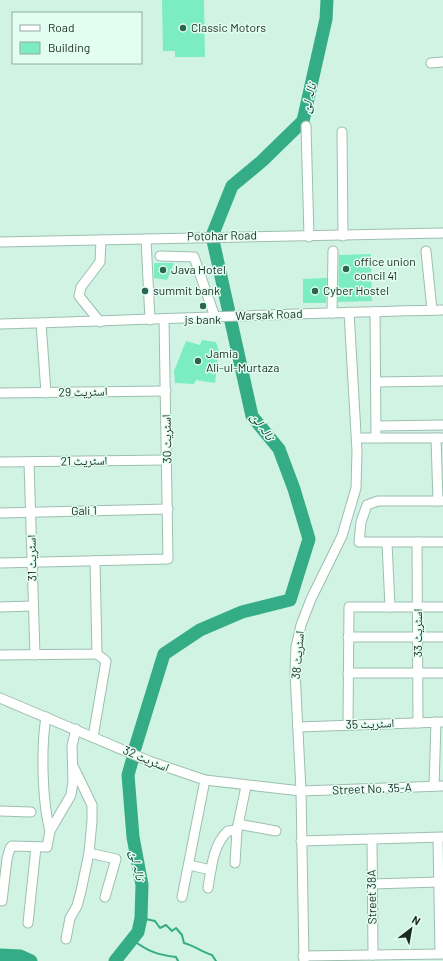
<svg xmlns="http://www.w3.org/2000/svg" width="443" height="961" font-family="Barlow,'Noto Naskh Arabic',sans-serif">
  <rect width="100%" height="100%" fill="#d0f3e4"/>
  <g fill="none" stroke-linecap="round" stroke-linejoin="round">
    <g stroke="#34ac85" stroke-width="2">
      <path d="M141,918L155,921L160,928L166,925L172,931L176,928L182,935L184,943C195,946 202,952 212,955L216,961"/>
      <path d="M133,940C147,951 158,955 176,957L178,961"/>
    </g>
    <g stroke="#34ac85" stroke-width="13">
      <polyline points="135,748 164,654 200,630 242,612 290,600 309,539 294,489 279,449 252,416 212,236 232,186 262,161 303,121 326,19 327,0"/>
      <polyline points="0,955 20,956 31,961"/>
      <polyline points="115,961 138,932 141,918 142,885 133,837 128,775 132,761"/>
    </g>
  </g>
  <g fill="#7cedc3">
    <polygon points="162,0 204,0 205,57 175,57 175,51 163,51"/>
    <polygon points="371,254 372,301 338,302 339,255"/>
    <polygon points="154,263 174,263 167,280 154,278"/>
    <polygon points="327,278 326,303 303,303 303,279"/>
    <polygon points="202,340 216,342 219,351 215,383 196,380 194,384 175,383 174,371 186,341 200,345"/>
  </g>
  <g fill="none" stroke-linecap="round" stroke-linejoin="round">
    <g stroke="#9dbfb0" stroke-width="11">
      <g id="minor">
        <polyline points="431,63 443,62"/>
        <polyline points="306,126 309,237"/>
        <polyline points="342,132 343,236"/>
        <polyline points="146,239 150,320"/>
        <polyline points="0,242 443,233"/>
        <polyline points="426,251 432,310"/>
        <polyline points="160,256 194,257 215,317"/>
        <polyline points="375,312 376,438"/>
        <polyline points="332,313 333,251"/>
        <polyline points="100,322 79,296 81,287 100,262 101,240"/>
        <polyline points="41,323 46,393"/>
        <path d="M0,324C148,320 295,313 443,310"/>
        <polyline points="376,382 443,381"/>
        <polyline points="0,393 166,391"/>
        <polyline points="377,426 443,425"/>
        <polyline points="357,438 443,438"/>
        <polyline points="436,438 438,501"/>
        <polyline points="0,462 167,460"/>
        <polyline points="29,462 35,655"/>
        <polyline points="443,501 378,501 367,505 361,522 359,542 443,542"/>
        <polyline points="0,513 168,509"/>
        <polyline points="417,542 418,723"/>
        <polyline points="387,543 390,607"/>
        <polyline points="0,563 168,559 164,320"/>
        <polyline points="0,607 33,606"/>
        <polyline points="348,637 443,637"/>
        <polyline points="0,655 97,654 95,561"/>
        <polyline points="348,673 443,673"/>
        <polyline points="0,698 149,761 205,780 301,791 443,786"/>
        <path d="M46,717C41,747 42,801 50,831"/>
        <polyline points="348,725 349,607 443,607"/>
        <polyline points="298,727 443,722"/>
        <polyline points="93,737 106,661 97,654"/>
        <polyline points="434,786 436,722"/>
        <polyline points="0,811 31,812"/>
        <polyline points="238,824 276,831"/>
        <polyline points="438,838 440,954"/>
        <polyline points="372,839 373,955"/>
        <polyline points="301,841 443,837"/>
        <polyline points="89,853 116,859 105,897"/>
        <polyline points="235,863 237,830 246,786"/>
        <polyline points="189,865 211,870"/>
        <polyline points="372,884 439,882"/>
        <path d="M208,888C211,870 213,844 228,831L237,830"/>
        <polyline points="182,897 205,780"/>
        <polyline points="2,901 7,859 10,848 12,846 47,847 50,831 71,795 73,782 72,746 76,729"/>
        <polyline points="28,923 36,847"/>
        <polyline points="66,939 70,918 77,906 81,891 89,853 92,821 92,805 74,768"/>
        <polyline points="303,956 443,954"/>
        <polyline points="304,961 301,791 295,672 296,647 301,625 311,599 342,536 356,488 357,451 349,312"/>
      </g>
    </g>
    <use href="#minor" stroke="#fff" stroke-width="9"/>
  </g>
  <g fill="#296550" stroke="#e2fef2" stroke-width="1.5">
    <circle cx="183" cy="28" r="4"/>
    <circle cx="346" cy="269" r="4"/>
    <circle cx="163" cy="270" r="4"/>
    <circle cx="145" cy="291" r="4"/>
    <circle cx="315" cy="291" r="4"/>
    <circle cx="203" cy="306" r="4"/>
    <circle cx="198" cy="361" r="4"/>
  </g>
  <g text-anchor="middle" stroke-width="3" stroke-linejoin="round" paint-order="stroke">
    <g font-size="12" fill="#1c2923" stroke="#e2fef2" text-anchor="start">
      <text x="191" y="32">Classic Motors</text>
      <text x="354" y="266">office union<tspan x="354" dy="14">concil 41</tspan></text>
      <text x="171" y="274">Java Hotel</text>
      <text x="153" y="295">summit bank</text>
      <text x="323" y="295">Cyber Hostel</text>
      <text x="203" y="324" text-anchor="middle">js bank</text>
      <text x="206" y="358">Jamia<tspan x="206" dy="14">Ali-ul-Murtaza</tspan></text>
    </g>
    <g font-size="12" fill="#1c2923" stroke="#e2fef2">
      <text transform="translate(222 236) rotate(-1)" y="4">Potohar Road</text>
      <text transform="translate(269 315) rotate(-2)" y="4">Warsak Road</text>
      <text transform="translate(83 392) rotate(-1)" y="4">اسٹریٹ 29</text>
      <text transform="translate(167 439) rotate(-91)" y="4">اسٹریٹ 30</text>
      <text transform="translate(84 461) rotate(-1)" y="4">اسٹریٹ 21</text>
      <text transform="translate(84 511) rotate(-1)" y="4">Gali 1</text>
      <text transform="translate(32 558) rotate(-91)" y="4">اسٹریٹ 31</text>
      <text transform="translate(418 633) rotate(-90)" y="4">اسٹریٹ 33</text>
      <text transform="translate(298 655) rotate(-85)" y="4">اسٹریٹ 38</text>
      <text transform="translate(370 724) rotate(-2)" y="4">اسٹریٹ 35</text>
      <text transform="translate(146 759) rotate(23)" y="4">اسٹریٹ 32</text>
      <text transform="translate(372 789) rotate(-2)" y="4">Street No. 35-A</text>
      <text transform="translate(372 897) rotate(-91)" y="4">Street 38A</text>
    </g>
    <g font-size="13" font-style="italic" fill="#023728" stroke="#e2fef2">
      <text transform="translate(308 98) rotate(-77)" y="5">نالہ لئ</text>
      <text transform="translate(263 426) rotate(55)" y="5">نالہ لئ</text>
      <text transform="translate(138 865) rotate(78)" y="5">نالہ لئ</text>
    </g>
  </g>
  <rect x="12" y="12" width="130" height="52" fill="#e2fef2" stroke="#93a99f"/>
  <rect x="20" y="25" width="20" height="6" fill="#ffffff" stroke="#93a99f"/>
  <text x="48" y="32" font-size="12" fill="#1c2923">Road</text>
  <rect x="20" y="42" width="20" height="12" fill="#7cedc3" stroke="#93a99f"/>
  <text x="48" y="52" font-size="12" fill="#1c2923">Building</text>
  <g transform="translate(411 929) rotate(31)" stroke="#e2fef2" stroke-width="3" paint-order="stroke">
  <path d="M0-3L7 15L0 10L-7 15Z" fill="#1c2923"/>
  <text y="-6" font-size="11" font-weight="bold" text-anchor="middle" fill="#1c2923">N</text>
  </g>
</svg>
